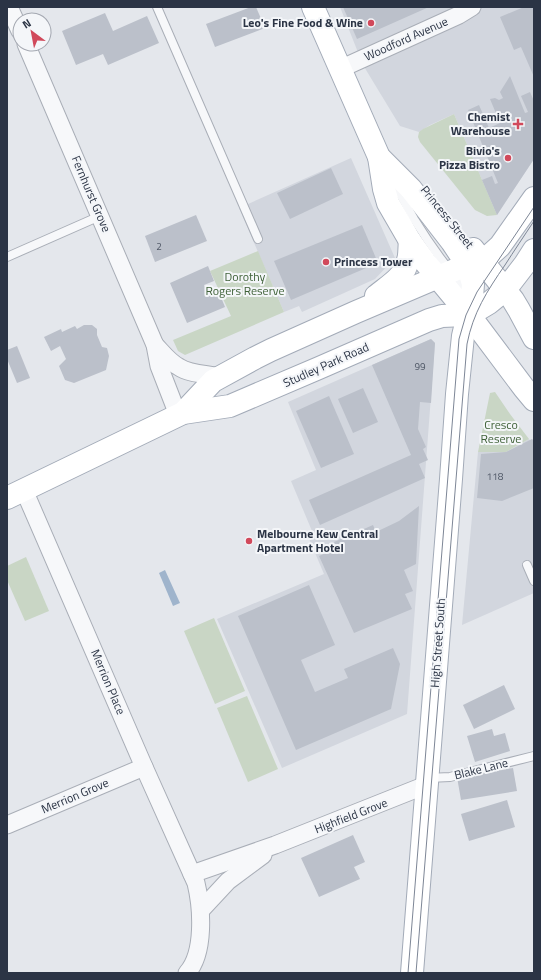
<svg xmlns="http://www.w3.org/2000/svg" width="541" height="980" font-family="'Titillium Web',sans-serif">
  <rect width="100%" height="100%" fill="#e4e7ec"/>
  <g fill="#d2d6de">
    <polygon points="340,7 534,7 534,159 497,215 454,114 430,125 419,132 400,126 363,65"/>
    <polygon points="351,158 395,258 375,279 302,312 299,306 284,312 239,208"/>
    <polygon points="431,339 435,343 407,714 282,768 217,619 324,574 307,534 312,531 291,481 316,470 288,402"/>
    <polygon points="529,439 534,445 534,593 462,625 478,452 506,452"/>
  </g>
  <g fill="#c9d6c5">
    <polygon points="454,114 497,215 487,216 475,210 420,142 418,137 419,132 423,129"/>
    <polygon points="258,251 284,312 185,355 178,351 173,340 231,316 210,271"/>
    <polygon points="495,392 510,414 529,439 506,452 478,452 490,393"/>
    <polygon points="26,557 49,611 25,621 7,580 7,566"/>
    <polygon points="214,618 245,691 215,704 184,631"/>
    <polygon points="247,696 278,769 248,782 217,708"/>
  </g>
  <polygon fill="#9fb4cc" points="165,570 180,603 173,606 159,573"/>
  <g fill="#bbc0ca">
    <polygon points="251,7 256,7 265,28 215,47 206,24"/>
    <polygon points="343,7 429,7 357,39"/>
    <polygon points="524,7 534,7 534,77 521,47 514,50 500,17"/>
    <polygon points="105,13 113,31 147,16 159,43 108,65 103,54 76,65 62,31"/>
    <polygon points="510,76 525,113 528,112 521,96 530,92 534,101 534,159 497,215 482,180 492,176 495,184 498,183 468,110 479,105 489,128 500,123 490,99 495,98 499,100 503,98 500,92"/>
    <polygon points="331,168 343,194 290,219 277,193"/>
    <polygon points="196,215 207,241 155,262 145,236"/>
    <polygon points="362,225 378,263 291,300 274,261"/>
    <polygon points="208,266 214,281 204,285 208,294 218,290 225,307 187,323 170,283"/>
    <polygon points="84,325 92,325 97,329 97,335 102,347 107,348 109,356 106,370 74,383 65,380 59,366 66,359 60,346 51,351 44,337 61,329 62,332 75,326 77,329"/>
    <polygon points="431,339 435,343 431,403 420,402 418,429 426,447 423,449 428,460 419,464 425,478 320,525 309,500 411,455 372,365"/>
    <polygon points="17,346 30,378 17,383 7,359 7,350"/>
    <polygon points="363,388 378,422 353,433 338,399"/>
    <polygon points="329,396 354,454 321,468 296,411"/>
    <polygon points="532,439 534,441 534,488 502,501 477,498 481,454 506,452"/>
    <polygon points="419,506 416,564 404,570 413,591 405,594 412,609 354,633 319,556 337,548 334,542 373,525 376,532 399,521"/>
    <polygon points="309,585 335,645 301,660 315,692 348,678 344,669 393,648 400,664 391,709 296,750 238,616"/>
    <polygon points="504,685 515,709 474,729 463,705"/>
    <polygon points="492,729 494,736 505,733 510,751 475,762 467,736"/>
    <polygon points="513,768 517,791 461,800 457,777"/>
    <polygon points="507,800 515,827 469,841 461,814"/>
    <polygon points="353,835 365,862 354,867 360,879 319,897 301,858"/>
  </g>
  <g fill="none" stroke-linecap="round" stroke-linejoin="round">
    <g stroke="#a9aeb7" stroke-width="10">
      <g id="service">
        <polyline points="157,7 258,239"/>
        <path d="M394,184C401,195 407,207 414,219C430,245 448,270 468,293"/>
        <polyline points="7,257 100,216"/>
        <polyline points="527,565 534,581"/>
        <polyline points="428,778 450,777 534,756"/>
      </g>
    </g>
    <g stroke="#a9aeb7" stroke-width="19">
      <g id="minor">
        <polyline points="9,7 20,31"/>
        <polyline points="26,44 155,345 159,366 178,415"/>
        <polyline points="340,69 459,15 472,7"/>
        <path d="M155,345C162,352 169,362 179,367C189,374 207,374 220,377"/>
        <path d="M24,490L144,767L196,883C202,908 205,953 187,973"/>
        <polyline points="7,825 144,767"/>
        <polyline points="192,874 275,845 426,785"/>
        <polyline points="201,910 228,881 263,855"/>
      </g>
    </g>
    <g stroke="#a3abb8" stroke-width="24">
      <g id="primary">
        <polyline points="313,7 379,157 411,189 452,242 464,260 471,277 473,284 472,298 463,336 457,394 451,479 412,973"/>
        <polyline points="379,157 384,189 388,203 410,241 425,262 473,320 524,388 534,400"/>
        <polyline points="473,249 513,300 519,310 534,338"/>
        <path d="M376,296C388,286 405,277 408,260C410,254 409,247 410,241"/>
        <polyline points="183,413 213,381 255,358 271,350 356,312 490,255 500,246 534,198"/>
        <polyline points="7,498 183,413 230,406 319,368 429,320 442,316 466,315 479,309 489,303 505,290 525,264 534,250"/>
      </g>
    </g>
    <use href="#service" stroke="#f7f8fa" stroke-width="8"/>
    <use href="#minor" stroke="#f7f8fa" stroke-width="17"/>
    <use href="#primary" stroke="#fff" stroke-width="22"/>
    <g stroke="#7d8696" stroke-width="1">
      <polyline points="408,973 459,339 466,315 477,292 534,207"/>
      <path d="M416,973L467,344C473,313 487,291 505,265C514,251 524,236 534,221"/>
    </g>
  </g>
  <g fill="#d1495b" stroke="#f4f6f9" stroke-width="1.5">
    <circle cx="371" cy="23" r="4"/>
    <path d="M516 118h4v4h4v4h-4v4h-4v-4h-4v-4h4z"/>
    <circle cx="508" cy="158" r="4"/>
    <circle cx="326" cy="262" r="4"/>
    <circle cx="249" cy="541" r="4"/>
  </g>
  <g text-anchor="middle" stroke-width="4" stroke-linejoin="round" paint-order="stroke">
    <g font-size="10" fill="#4f5766">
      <text x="159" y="250">2</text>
      <text x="420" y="370">99</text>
      <text x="495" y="480">118</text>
    </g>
    <g font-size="12" font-weight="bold" fill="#2b3445" stroke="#f4f6f9" text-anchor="end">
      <text x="363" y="27">Leo's Fine Food &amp; Wine</text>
      <text x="510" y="121">Chemist<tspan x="510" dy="14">Warehouse</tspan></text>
      <text x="500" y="155">Bivio's<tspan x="500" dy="14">Pizza Bistro</tspan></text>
      <text x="334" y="266" text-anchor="start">Princess Tower</text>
      <text x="257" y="538" text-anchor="start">Melbourne Kew Central<tspan x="257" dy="14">Apartment Hotel</tspan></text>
    </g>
    <g font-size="12" fill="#2b3445" stroke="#f4f6f9">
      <text transform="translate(406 39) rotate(-24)" y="4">Woodford Avenue</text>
      <text transform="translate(91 194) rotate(67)" y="4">Fernhurst Grove</text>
      <text transform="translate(447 217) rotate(51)" y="4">Princess Street</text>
      <text transform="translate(326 365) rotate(-24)" y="4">Studley Park Road</text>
      <text transform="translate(438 643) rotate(-86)" y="4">High Street South</text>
      <text transform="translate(108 682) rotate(67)" y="4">Merrion Place</text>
      <text transform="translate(481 769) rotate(-14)" y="4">Blake Lane</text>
      <text transform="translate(75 796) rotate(-23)" y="4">Merrion Grove</text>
      <text transform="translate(351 816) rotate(-21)" y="4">Highfield Grove</text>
    </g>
    <g font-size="12" fill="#3f6138" stroke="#f4f6f9">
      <text x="245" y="281">Dorothy<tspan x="245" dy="14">Rogers Reserve</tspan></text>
      <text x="501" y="429">Cresco<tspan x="501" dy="14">Reserve</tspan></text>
    </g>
  </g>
  <rect width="541" height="980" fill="none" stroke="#2b3445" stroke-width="16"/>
  <g transform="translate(32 32) rotate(328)"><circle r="19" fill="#f4f6f9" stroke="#a4a8b1"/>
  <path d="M0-3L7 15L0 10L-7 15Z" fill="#d1495b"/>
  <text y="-6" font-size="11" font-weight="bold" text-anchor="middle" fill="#2b3445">N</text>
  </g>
</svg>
